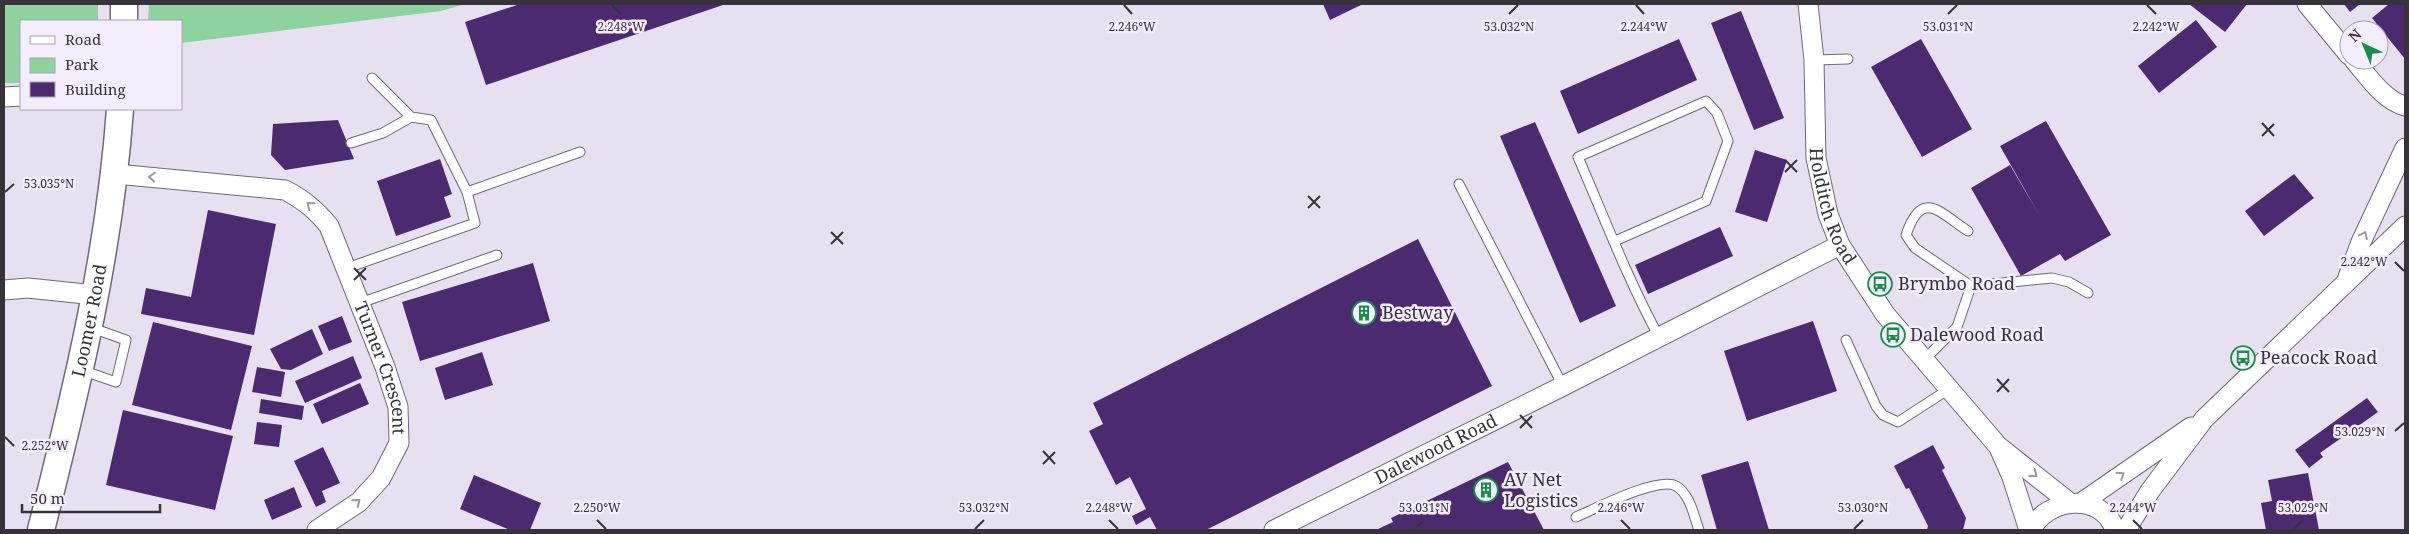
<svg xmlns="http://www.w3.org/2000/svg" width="2409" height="534" font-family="'Noto Serif',serif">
  <rect width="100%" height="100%" fill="#e6e0f1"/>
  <g fill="#8ed39f">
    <polygon points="4,4 98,4 98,21 21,21 21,83 4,83"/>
    <polygon points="149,4 465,4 441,11 181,43 181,21 148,21"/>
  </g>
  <g fill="#4c2a70">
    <polygon points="520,4 726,4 486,85 465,22"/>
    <polygon points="1323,4 1363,4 1330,20"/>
    <polygon points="2189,4 2247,4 2225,32"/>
    <polygon points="2344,4 2360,4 2350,12"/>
    <polygon points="2389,4 2405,4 2405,59 2372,18"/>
    <polygon points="1741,11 1784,118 1754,130 1711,23"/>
    <polygon points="2196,20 2217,47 2159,93 2138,66"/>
    <polygon points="1679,39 1697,80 1578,134 1560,91"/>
    <polygon points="1921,39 1972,129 1922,157 1871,67"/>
    <polygon points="338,120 354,159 285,170 271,155 273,124"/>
    <polygon points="2046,121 2111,235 2065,261 2060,254 2021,276 1971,188 2010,165 2041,218 2000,146"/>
    <polygon points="1535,122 1616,306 1580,323 1500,136"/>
    <polygon points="1755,150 1787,160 1767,222 1735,212"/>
    <polygon points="440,159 452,194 444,197 451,217 396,236 377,181"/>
    <polygon points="2294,174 2314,198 2264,236 2245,211"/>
    <polygon points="208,210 276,224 254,335 141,314 146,288 191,297"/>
    <polygon points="1720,227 1733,256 1648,294 1635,265"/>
    <polygon points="1418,239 1492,386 1206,530 1157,530 1150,517 1136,525 1132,516 1146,509 1130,477 1116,485 1089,431 1103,424 1093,403"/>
    <polygon points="533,263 550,321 420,361 402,302"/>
    <polygon points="342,316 352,342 329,351 318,326"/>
    <polygon points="1813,321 1837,391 1747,421 1724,351"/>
    <polygon points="153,322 252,346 231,430 132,405"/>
    <polygon points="312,329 323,354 291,370 281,369 270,349"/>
    <polygon points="482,352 493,385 445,400 435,368"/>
    <polygon points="353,356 362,378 305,403 295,381"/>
    <polygon points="257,367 285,372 281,397 252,392"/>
    <polygon points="360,383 369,404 322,424 313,404"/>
    <polygon points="2367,398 2378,412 2320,453 2323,457 2309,468 2295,450"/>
    <polygon points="261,399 304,406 302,420 259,413"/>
    <polygon points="123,410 233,436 215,510 106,485"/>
    <polygon points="257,422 282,425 279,447 254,444"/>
    <polygon points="1933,445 1945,468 1942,470 1966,518 1963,530 1927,530 1928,526 1909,488 1906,489 1894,466"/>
    <polygon points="323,447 340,483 322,491 326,502 316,507 294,461"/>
    <polygon points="1748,461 1769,530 1717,530 1701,475"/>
    <polygon points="1508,462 1544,530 1376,530 1393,522 1391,518"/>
    <polygon points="2308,473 2319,530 2266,530 2261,503 2272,501 2268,480"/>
    <polygon points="474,475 541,503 530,530 510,530 460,509"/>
    <polygon points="294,487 302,507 272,520 264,500"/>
  </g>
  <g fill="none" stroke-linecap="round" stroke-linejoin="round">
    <g stroke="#6f6977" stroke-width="11">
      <g id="lane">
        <polyline points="1814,60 1848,59"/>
        <polyline points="351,143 383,133 411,117"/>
        <polyline points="1459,184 1563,386"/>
        <polyline points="467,192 580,152"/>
        <path d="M1968,231C1939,212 1922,188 1906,235L1915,248L1971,286L2052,278L2069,282L2088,293"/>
        <path d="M1615,241L1706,201L1728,141L1717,113L1706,101L1578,157C1604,217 1628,280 1659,337"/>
        <polyline points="347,268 475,223 467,192 431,120 411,117 372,78"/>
        <polyline points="360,303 497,255"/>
        <polyline points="1846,340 1876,406 1883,415 1898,422 1949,389"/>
        <polyline points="1924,360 1957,327 1971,286"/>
        <polyline points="81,370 116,382 126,340 92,328"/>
        <path d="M1576,517C1595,509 1658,476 1676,486C1690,494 1694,516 1699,530"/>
      </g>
    </g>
    <g stroke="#6f6977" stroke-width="21">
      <g id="street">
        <path id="s1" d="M1808,4L1814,60L1816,158L1828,214L1840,245L1885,314L1998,446L2070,503"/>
        <polyline points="2307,4 2349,55"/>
        <path d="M2354,60C2368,76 2383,100 2405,106"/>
        <polyline points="4,97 21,96"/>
        <path id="s2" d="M116,174L285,190C304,200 316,210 329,226L385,367L398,407L399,443L381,478L359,502L317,530"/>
        <polyline points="2348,277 2361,242 2405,148"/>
        <polyline points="4,290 28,288 95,295"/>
        <polyline points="2000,450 2012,477 2029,530"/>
        <polyline points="2081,503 2191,427"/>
        <path id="s3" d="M1274,530L1563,386L1840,245"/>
        <path d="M2031,530C2046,498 2102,491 2115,530"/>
        <polyline points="2126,530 2150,491 2204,419 2405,226"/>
      </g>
    </g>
    <g stroke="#6f6977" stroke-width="29">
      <g id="secondary">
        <polyline points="124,21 124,4"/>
        <path id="s4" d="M41,530C76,392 110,252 120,109"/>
      </g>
    </g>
    <use href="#lane" stroke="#fff" stroke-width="9"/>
    <use href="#street" stroke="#fff" stroke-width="19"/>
    <use href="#secondary" stroke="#fff" stroke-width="26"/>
  </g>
  <defs><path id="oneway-chevron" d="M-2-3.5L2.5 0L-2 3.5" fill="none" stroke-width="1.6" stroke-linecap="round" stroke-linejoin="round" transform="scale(1.25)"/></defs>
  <g stroke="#9a999c">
    <use href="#oneway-chevron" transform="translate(152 177) rotate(-175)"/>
    <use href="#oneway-chevron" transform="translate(310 205) rotate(-141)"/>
    <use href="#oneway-chevron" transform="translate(2364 235) rotate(-65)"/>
    <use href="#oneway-chevron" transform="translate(2034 474) rotate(38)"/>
    <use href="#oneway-chevron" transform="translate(2121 475) rotate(-34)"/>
    <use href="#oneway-chevron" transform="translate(357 502) rotate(-39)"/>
  </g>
  <path fill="none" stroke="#36333a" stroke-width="2" d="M612,5L621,14M1124,5L1132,14M1636,5L1644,14M2147,5L2156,14M1509,14L1518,5M1948,14L1957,5M2262,123L2274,136M2262,136L2274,124M1785,160L1797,172M1785,172L1797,160M5,192L14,184M1308,196L1320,208M1308,208L1320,196M831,232L843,244M831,244L843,232M2395,262L2404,271M354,268L366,280M354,280L366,268M1997,379L2009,392M1997,392L2009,379M1520,415L1532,428M1520,428L1532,416M2395,431L2404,423M5,437L14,446M1043,451L1055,464M1043,464L1055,452M597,520L606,529M1109,520L1118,529M1621,520L1630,529M2133,520L2142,529M975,529L984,520M1415,529L1424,520M1854,529L1863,520M2294,529L2303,520"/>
  <defs>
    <g id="bus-ring" transform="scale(1.25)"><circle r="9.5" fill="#f4edfe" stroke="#188e49" stroke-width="1.5"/><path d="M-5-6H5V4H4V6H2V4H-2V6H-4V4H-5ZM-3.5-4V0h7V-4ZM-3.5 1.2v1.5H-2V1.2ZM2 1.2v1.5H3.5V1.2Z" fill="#188e49"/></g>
    <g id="building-ring" transform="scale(1.25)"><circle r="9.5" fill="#f4edfe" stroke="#188e49" stroke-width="1.5"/><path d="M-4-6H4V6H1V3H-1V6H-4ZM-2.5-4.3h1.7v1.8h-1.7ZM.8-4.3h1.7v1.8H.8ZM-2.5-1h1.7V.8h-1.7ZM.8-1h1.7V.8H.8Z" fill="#188e49"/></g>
  </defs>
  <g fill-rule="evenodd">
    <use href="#bus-ring" x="1880" y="284"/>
    <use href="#building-ring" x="1364" y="313"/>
    <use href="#bus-ring" x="1893" y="335"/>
    <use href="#bus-ring" x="2243" y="358"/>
    <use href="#building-ring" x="1486" y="490"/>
  </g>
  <g text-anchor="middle" stroke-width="5" stroke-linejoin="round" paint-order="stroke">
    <g font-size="18" fill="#36333a" stroke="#f4edfe">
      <text dy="6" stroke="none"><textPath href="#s1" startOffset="205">Holditch Road</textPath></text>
      <text dy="6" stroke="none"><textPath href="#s4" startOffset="215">Loomer Road</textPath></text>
      <text dy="6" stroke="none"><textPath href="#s2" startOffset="379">Turner Crescent</textPath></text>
      <text dy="6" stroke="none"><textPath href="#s3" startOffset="181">Dalewood Road</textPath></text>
    </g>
    <g font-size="18" fill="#36333a" stroke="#f4edfe" text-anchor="start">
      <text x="1898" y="290">Brymbo Road</text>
      <text x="1382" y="319">Bestway</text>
      <text x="1910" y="341">Dalewood Road</text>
      <text x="2260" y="364">Peacock Road</text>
      <text x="1504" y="486">AV Net<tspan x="1504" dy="21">Logistics</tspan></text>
    </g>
  </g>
  <g font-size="12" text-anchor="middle" fill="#36333a" stroke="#f4edfe" stroke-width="5" stroke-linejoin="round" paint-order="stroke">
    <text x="1509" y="31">53.032°N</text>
    <text x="1948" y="31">53.031°N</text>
    <text x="621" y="31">2.248°W</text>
    <text x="2156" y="31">2.242°W</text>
    <text x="1132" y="31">2.246°W</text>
    <text x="1644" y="31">2.244°W</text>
    <text x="49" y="188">53.035°N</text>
    <text x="2364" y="266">2.242°W</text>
    <text x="2360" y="436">53.029°N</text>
    <text x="45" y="450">2.252°W</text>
    <text x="597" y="512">2.250°W</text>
    <text x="1109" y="512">2.248°W</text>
    <text x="1621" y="512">2.246°W</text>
    <text x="2133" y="512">2.244°W</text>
    <text x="984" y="512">53.032°N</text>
    <text x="1424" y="512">53.031°N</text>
    <text x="1863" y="512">53.030°N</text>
    <text x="2303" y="512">53.029°N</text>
  </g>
  <rect width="2409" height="534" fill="none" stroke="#36333a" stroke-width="10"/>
  <rect x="20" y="20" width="162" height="90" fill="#f4edfe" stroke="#a8a3b0"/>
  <rect x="30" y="36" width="25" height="8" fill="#ffffff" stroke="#a8a3b0"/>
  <text x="65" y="45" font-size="15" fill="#36333a">Road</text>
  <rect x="30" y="58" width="25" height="15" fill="#8ed39f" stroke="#a8a3b0"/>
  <text x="65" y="70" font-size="15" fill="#36333a">Park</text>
  <rect x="30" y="82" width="25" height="15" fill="#4c2a70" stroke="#a8a3b0"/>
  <text x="65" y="95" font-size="15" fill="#36333a">Building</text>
  <g transform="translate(2364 45) rotate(316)"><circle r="24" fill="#f4edfe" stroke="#a8a3b0"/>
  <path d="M0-4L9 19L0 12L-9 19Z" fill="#188e49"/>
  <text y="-8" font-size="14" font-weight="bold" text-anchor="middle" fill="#36333a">N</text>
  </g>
  <path d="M22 504v8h138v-8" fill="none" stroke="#36333a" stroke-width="2.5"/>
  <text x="30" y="504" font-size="15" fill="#36333a" stroke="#f4edfe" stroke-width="4" paint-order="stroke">50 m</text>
</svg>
